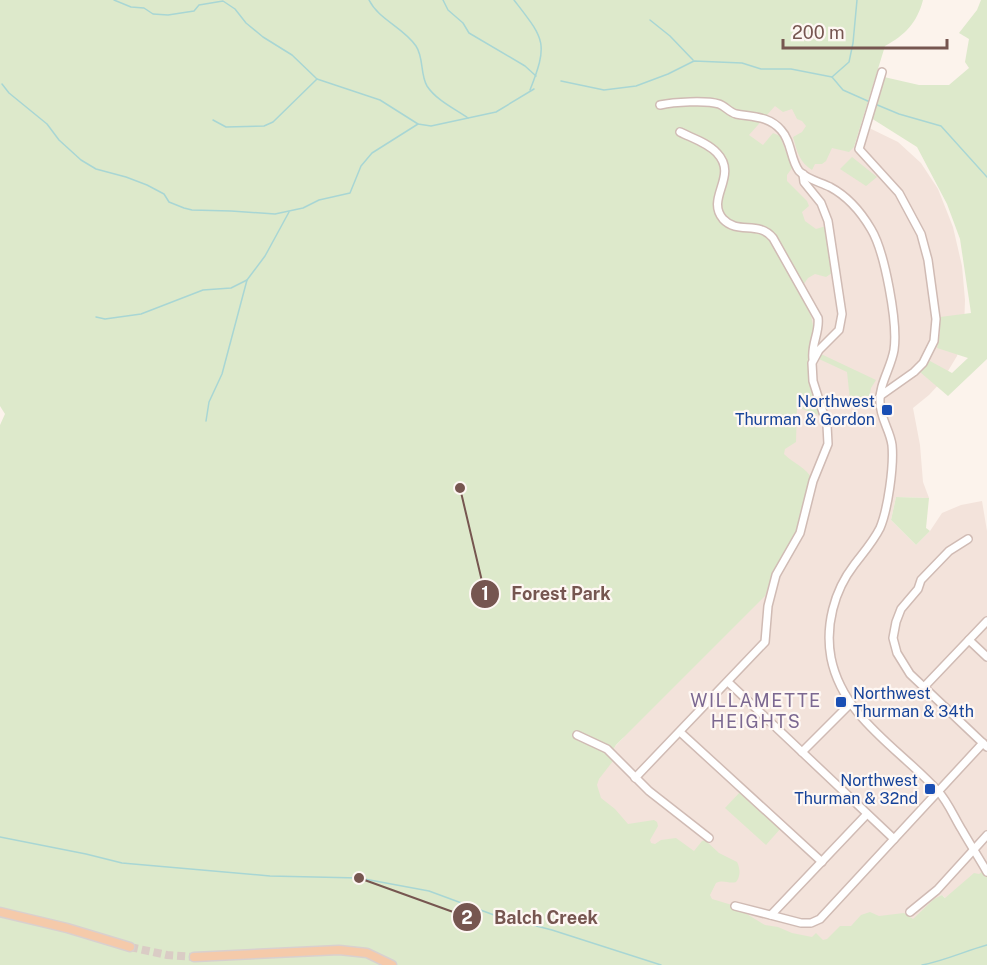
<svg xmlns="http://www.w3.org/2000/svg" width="987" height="965" font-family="'Public Sans',sans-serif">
  <rect width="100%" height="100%" fill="#fcf3ec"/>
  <polygon fill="#f3e3db" points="792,77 854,147 861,124 898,142 921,163 938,189 953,227 962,266 965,300 964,329 957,356 942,381 929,395 913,408 920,445 923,482 929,498 896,497 891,520 916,545 930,531 942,513 961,505 982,501 987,531 987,868 951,903 942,895 909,930 825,942 812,938 750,931 702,905 582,782 623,738 764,438 765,393 821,416 719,170"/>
  <g fill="#dde9cb">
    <path d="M0,0H923C917,23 905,35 885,46L854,147L849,152L832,148L826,161L822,164H815L812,170C799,162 797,151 793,137L802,132L806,126L802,121L797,119L792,109L783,112L775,106L749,135L763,145L773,133L780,136L792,168L787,175V181L807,201L809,206L802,212L805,221L816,229L826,226L832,273L826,277L815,274L808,278L799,291L811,316L814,330L809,347L808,369L821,416L797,407L796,442L785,449L784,454C793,463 807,468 812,479L798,528L772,576L765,596L616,745L610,754L613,761L599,779L597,785L601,798L615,809L628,824L654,820L657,822L658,826L650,840L651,843L655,844L661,840L676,838L694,851L702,841L705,840L719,853L737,862C740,868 741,876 736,882C729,884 723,879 716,883L710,895L712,899L732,905L765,925L778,927L792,933L812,937L816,933L823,940L827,939L840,926H851L861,915L870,912L879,916L904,913L913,919L934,899L942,895L945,898L974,873L979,874L987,868V965H0V425L5,414L0,406Z"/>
    <polygon points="981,0 987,0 987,359 948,396 920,372 930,361 952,373 968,358 937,348 940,333 940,317 971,313 960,239 947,204 917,147 871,118 884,77 919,85 949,85 969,68 965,62 969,39 959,33 977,10"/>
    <polygon points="852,157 877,177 866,186 840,169"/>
    <polygon points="821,354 876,380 871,388 869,400 850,400 847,372 819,359"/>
    <polygon points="896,497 929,498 926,528 930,531 916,545 891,520"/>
    <polygon points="741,791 781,828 766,845 725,808"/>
  </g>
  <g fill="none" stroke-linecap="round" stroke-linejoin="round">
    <g stroke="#a8d6d4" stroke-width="1.5">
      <polyline points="114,0 131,7 144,8 153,14 168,15 194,11 199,5 223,1 235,9 246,23 263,37 292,55 317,79 380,100 418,124 431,126 496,112 534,89"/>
      <path d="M369,0C379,20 403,27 416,46C424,58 420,74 427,86C436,100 455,109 468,118"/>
      <polyline points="443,0 448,10 463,23 469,33 525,66 536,76"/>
      <path d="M514,0C544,39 549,42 530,90"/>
      <polyline points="650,20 670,36 693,60"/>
      <polyline points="832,77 849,62 853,43 857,0"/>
      <polyline points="561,81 604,90 636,86 668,74 694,61 742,63 761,69 791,69 832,77 843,90 870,102"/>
      <polyline points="2,84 9,93 47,124 59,140 81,160 96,169 126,177 147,185 164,194 169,202 184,208 192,210 231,211 275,214 303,208 319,200 350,193 361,166 372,153 418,124"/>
      <polyline points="875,104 899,114 941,126 987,177"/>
      <polyline points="213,120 226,127 264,126 273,122 317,79"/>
      <polyline points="96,317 105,319 141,314 203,290 231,288 247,280"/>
      <polyline points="206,421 209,402 222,374 247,280 265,256 289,212"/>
      <polyline points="0,837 86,854 122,863 270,876 359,878 429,891 494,915 552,930 661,965"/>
      <path d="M922,965C944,961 965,951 987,945"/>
    </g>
    <polyline stroke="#daccc5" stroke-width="8" stroke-dasharray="8 4" stroke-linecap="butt" points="130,947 167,955 194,957"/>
    <g stroke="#d0bbb4" stroke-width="10">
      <g id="minor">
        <path d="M660,105C674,102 706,100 719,104C725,106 729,112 736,114C753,117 769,116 781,130C792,142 790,159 799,171C806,179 820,182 830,187C847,196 861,212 871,229C885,252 898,324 894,350C891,368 879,384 880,402C880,418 890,430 892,445C894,466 888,509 880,528C873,542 863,553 854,565C834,591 825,626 831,658C843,718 900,749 938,791C948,802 954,817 962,830C970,844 979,858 987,872"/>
        <path d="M680,132C692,138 708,143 717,153C739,176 705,198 723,219C738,235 758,220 773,238L818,318C820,332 811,344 813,359"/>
        <polyline points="880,396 914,372 923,363 934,341 936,319 928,260 921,234 899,193 859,149 882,72"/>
        <polyline points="968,539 949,551 921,580 918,589 901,609 896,622 893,638 897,653 910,674 987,747"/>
        <polyline points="969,640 987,657"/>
        <polyline points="728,682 894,839"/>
        <polyline points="924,687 987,621"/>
        <polyline points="680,732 822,862"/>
        <polyline points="577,735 607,749 649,791 709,838"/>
        <polyline points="802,752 850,704"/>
        <polyline points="635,778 765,642 768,606 776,575 800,533 813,481 828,444 827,425 813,381 812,363 819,350 839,330 842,314 828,221 821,203 804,182 803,174"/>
        <polyline points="735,906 801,923 811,923 820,919 983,743"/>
        <polyline points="910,912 937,890 987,835"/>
        <polyline points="771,915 867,814"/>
      </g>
    </g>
    <g stroke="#d9d0ce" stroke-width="11">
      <g id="major">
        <polyline points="0,912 67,928 130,947"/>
        <polyline points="194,957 339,950 367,953 392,965"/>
      </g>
    </g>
    <use href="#minor" stroke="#fff" stroke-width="7"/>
    <use href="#major" stroke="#f5caaa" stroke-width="8"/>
  </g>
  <g fill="#1a4fb4" stroke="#fef7f3" stroke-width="2">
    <rect x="881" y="404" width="12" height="12" rx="3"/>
    <rect x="835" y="696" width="12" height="12" rx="3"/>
    <rect x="924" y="783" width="12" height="12" rx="3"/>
  </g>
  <g text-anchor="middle" stroke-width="4.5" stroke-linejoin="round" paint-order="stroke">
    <g font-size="16" fill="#164399" stroke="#fef7f3" text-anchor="end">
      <text x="875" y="407">Northwest<tspan x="875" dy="18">Thurman &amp; Gordon</tspan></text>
      <text x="853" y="699" text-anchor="start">Northwest<tspan x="853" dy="18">Thurman &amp; 34th</tspan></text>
      <text x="918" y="786">Northwest<tspan x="918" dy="18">Thurman &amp; 32nd</tspan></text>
    </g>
    <g font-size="18" letter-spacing="1.5" fill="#7b6891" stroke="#fef7f3">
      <text x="756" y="707">WILLAMETTE<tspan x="756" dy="21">HEIGHTS</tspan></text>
    </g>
  </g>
  <path fill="none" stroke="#765650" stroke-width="2" d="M460 488L485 594M359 878L467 917"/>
  <g fill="#765650" stroke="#fef7f3" stroke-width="2">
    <circle cx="460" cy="488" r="6"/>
    <circle cx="359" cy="878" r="6"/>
    <circle cx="485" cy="594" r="15"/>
    <circle cx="467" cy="917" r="15"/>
  </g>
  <g font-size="18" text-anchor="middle" font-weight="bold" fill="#fff">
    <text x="485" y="600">1</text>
    <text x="467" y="924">2</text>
  </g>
  <g font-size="18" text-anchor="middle" font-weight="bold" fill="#765650" stroke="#fef7f3" stroke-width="4.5" stroke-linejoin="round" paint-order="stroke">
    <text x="561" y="600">Forest Park</text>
    <text x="546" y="924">Balch Creek</text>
  </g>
  <path d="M783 39v9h164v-9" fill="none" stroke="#765650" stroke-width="3"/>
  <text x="792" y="39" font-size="18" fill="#765650" stroke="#fef7f3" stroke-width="4.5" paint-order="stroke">200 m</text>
</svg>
